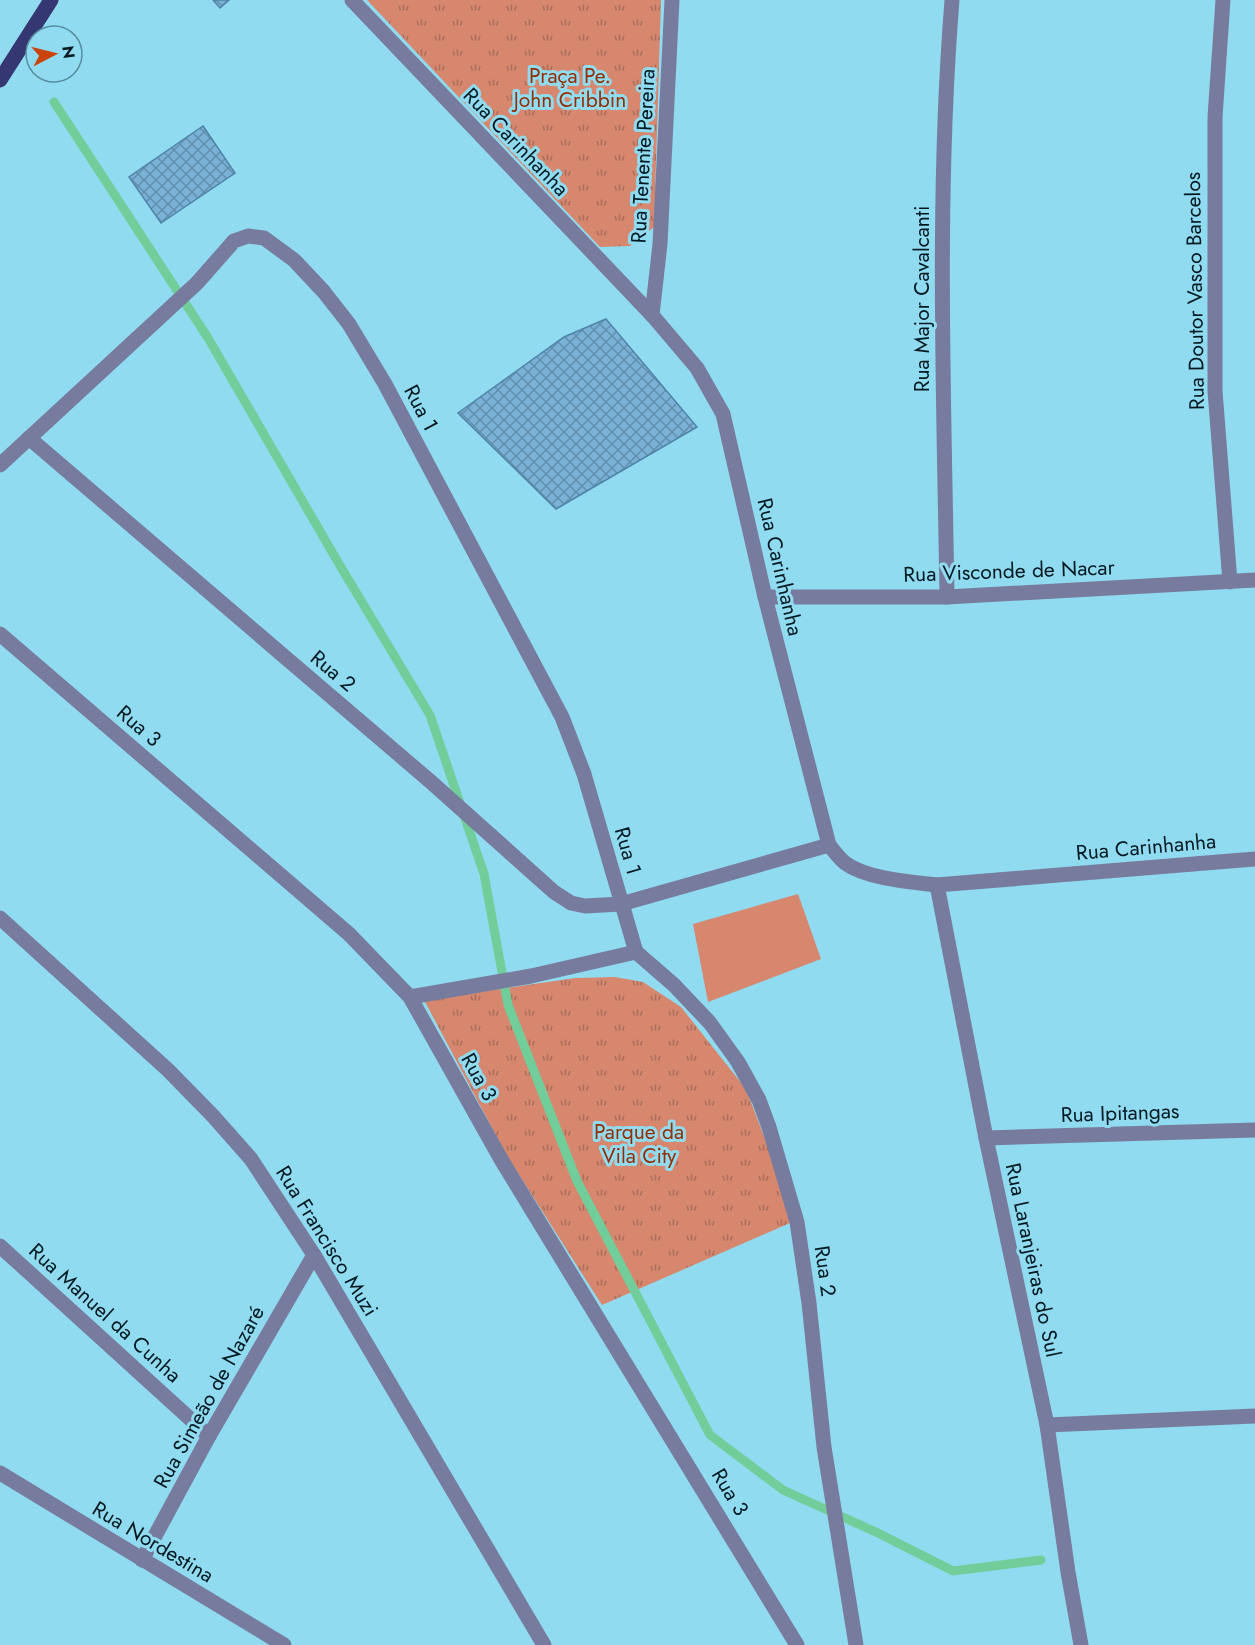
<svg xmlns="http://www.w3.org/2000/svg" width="1255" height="1645" font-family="Jost,sans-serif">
  <defs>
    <pattern id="park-tufts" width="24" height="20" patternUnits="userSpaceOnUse" patternTransform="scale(1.5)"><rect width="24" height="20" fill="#d6876e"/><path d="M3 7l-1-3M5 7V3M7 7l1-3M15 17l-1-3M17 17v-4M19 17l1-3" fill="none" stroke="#ab6e5a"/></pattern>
    <pattern id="building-cross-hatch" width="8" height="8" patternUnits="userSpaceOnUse" patternTransform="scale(1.5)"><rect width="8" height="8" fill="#7ab1d6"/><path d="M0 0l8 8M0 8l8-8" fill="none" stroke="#628fad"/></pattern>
  </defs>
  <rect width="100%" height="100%" fill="#91dbf1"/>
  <polygon fill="#d6876e" points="798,894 821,959 708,1002 693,924"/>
  <g fill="url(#park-tufts)">
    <polygon points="367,0 661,0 654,227 630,246 600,247"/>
    <polygon points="615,977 643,982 681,1007 746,1089 773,1160 790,1223 602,1305 507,1156 424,1000 575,978"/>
  </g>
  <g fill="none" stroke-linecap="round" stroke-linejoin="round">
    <polyline stroke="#71ce9b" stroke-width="9" points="54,102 208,338 342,569 430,715 484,874 508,1005 577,1181 710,1435 783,1490 878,1533 953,1571 1041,1560"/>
  </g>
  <g fill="url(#building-cross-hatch)" stroke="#4e84a7" stroke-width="1.5">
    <polygon points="213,0 229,0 220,8"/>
    <polygon points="203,126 235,173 161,223 129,177"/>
    <polygon points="606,319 697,427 556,509 458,413 564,337"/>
  </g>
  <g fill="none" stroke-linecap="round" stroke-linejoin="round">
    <g stroke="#777c9e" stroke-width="15">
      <path d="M352,0L652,315L697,368L723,414L765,597L829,845C834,851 839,858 845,863C867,879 911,882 937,885L1255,859"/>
      <polyline points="1223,0 1215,117 1215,391 1230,582"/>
      <polyline points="652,315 660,244 672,0"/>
      <polyline points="29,438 431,782 554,892 571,903 585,906 621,904 829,845"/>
      <polyline points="0,465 197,283 234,241 248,236 264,238 294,260 324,292 349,324 385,384 562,717 584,774 636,952"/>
      <polyline points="765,597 947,597 1255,580"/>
      <path d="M947,597C944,398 936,199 952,0"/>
      <polyline points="0,634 349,934 410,997 502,1161 797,1645"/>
      <polyline points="937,885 986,1138 1047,1425 1068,1572 1081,1645"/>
      <polyline points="0,918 168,1070 213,1116 251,1159 314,1255 544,1645"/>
      <polyline points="636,952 674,985 710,1023 738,1062 759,1100 769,1127 797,1222 809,1303 824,1447 856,1645"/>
      <polyline points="410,997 531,976 636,952"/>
      <polyline points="986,1138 1255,1130"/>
      <polyline points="0,1246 209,1436"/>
      <polyline points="1047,1425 1255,1416"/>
      <polyline points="0,1473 284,1645"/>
      <polyline points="142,1560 209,1436 314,1255"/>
    </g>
    <polyline stroke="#343771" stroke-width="15" points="0,80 51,0"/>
  </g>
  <g text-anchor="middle" stroke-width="6" stroke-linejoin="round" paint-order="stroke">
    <g font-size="21" fill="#952d01" stroke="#91dbf1">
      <text x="570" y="83">Praça Pe.<tspan x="570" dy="24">John Cribbin</tspan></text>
      <text x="639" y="1139">Parque da<tspan x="639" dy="24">Vila City</tspan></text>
    </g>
    <g font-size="21" fill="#001921" stroke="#91dbf1">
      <text transform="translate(516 142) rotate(46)" y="7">Rua Carinhanha</text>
      <text transform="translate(643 156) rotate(-87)" y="7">Rua Tenente Pereira</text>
      <text transform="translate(1195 291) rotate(-91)" y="7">Rua Doutor Vasco Barcelos</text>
      <text transform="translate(922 299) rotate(-90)" y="7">Rua Major Cavalcanti</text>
      <text transform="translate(421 408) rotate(62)" y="7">Rua 1</text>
      <text transform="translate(780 567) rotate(77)" y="7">Rua Carinhanha</text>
      <text transform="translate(1009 571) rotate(-2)" y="7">Rua Visconde de Nacar</text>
      <text transform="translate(333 671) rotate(40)" y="7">Rua 2</text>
      <text transform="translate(139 726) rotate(41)" y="7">Rua 3</text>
      <text transform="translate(1146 847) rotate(-5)" y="7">Rua Carinhanha</text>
      <text transform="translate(628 851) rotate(74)" y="7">Rua 1</text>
      <text transform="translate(479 1077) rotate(61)" y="7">Rua 3</text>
      <text transform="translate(1120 1113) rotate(-2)" y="7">Rua Ipitangas</text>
      <text transform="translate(327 1241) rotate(58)" y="7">Rua Francisco Muzi</text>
      <text transform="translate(1033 1260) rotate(78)" y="7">Rua Laranjeiras do Sul</text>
      <text transform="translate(825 1271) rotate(82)" y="7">Rua 2</text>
      <text transform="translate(105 1313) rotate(42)" y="7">Rua Manuel da Cunha</text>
      <text transform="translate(209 1397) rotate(-61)" y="7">Rua Simeão de Nazaré</text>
      <text transform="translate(730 1492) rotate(59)" y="7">Rua 3</text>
      <text transform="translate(153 1542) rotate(31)" y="7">Rua Nordestina</text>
    </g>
  </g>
  <g transform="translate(54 54) rotate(83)"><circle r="28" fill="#91dbf1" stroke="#578d9e" stroke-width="1.5"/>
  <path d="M0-4.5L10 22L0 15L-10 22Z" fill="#ca440d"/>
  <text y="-9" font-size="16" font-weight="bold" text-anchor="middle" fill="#001921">N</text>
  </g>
</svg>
